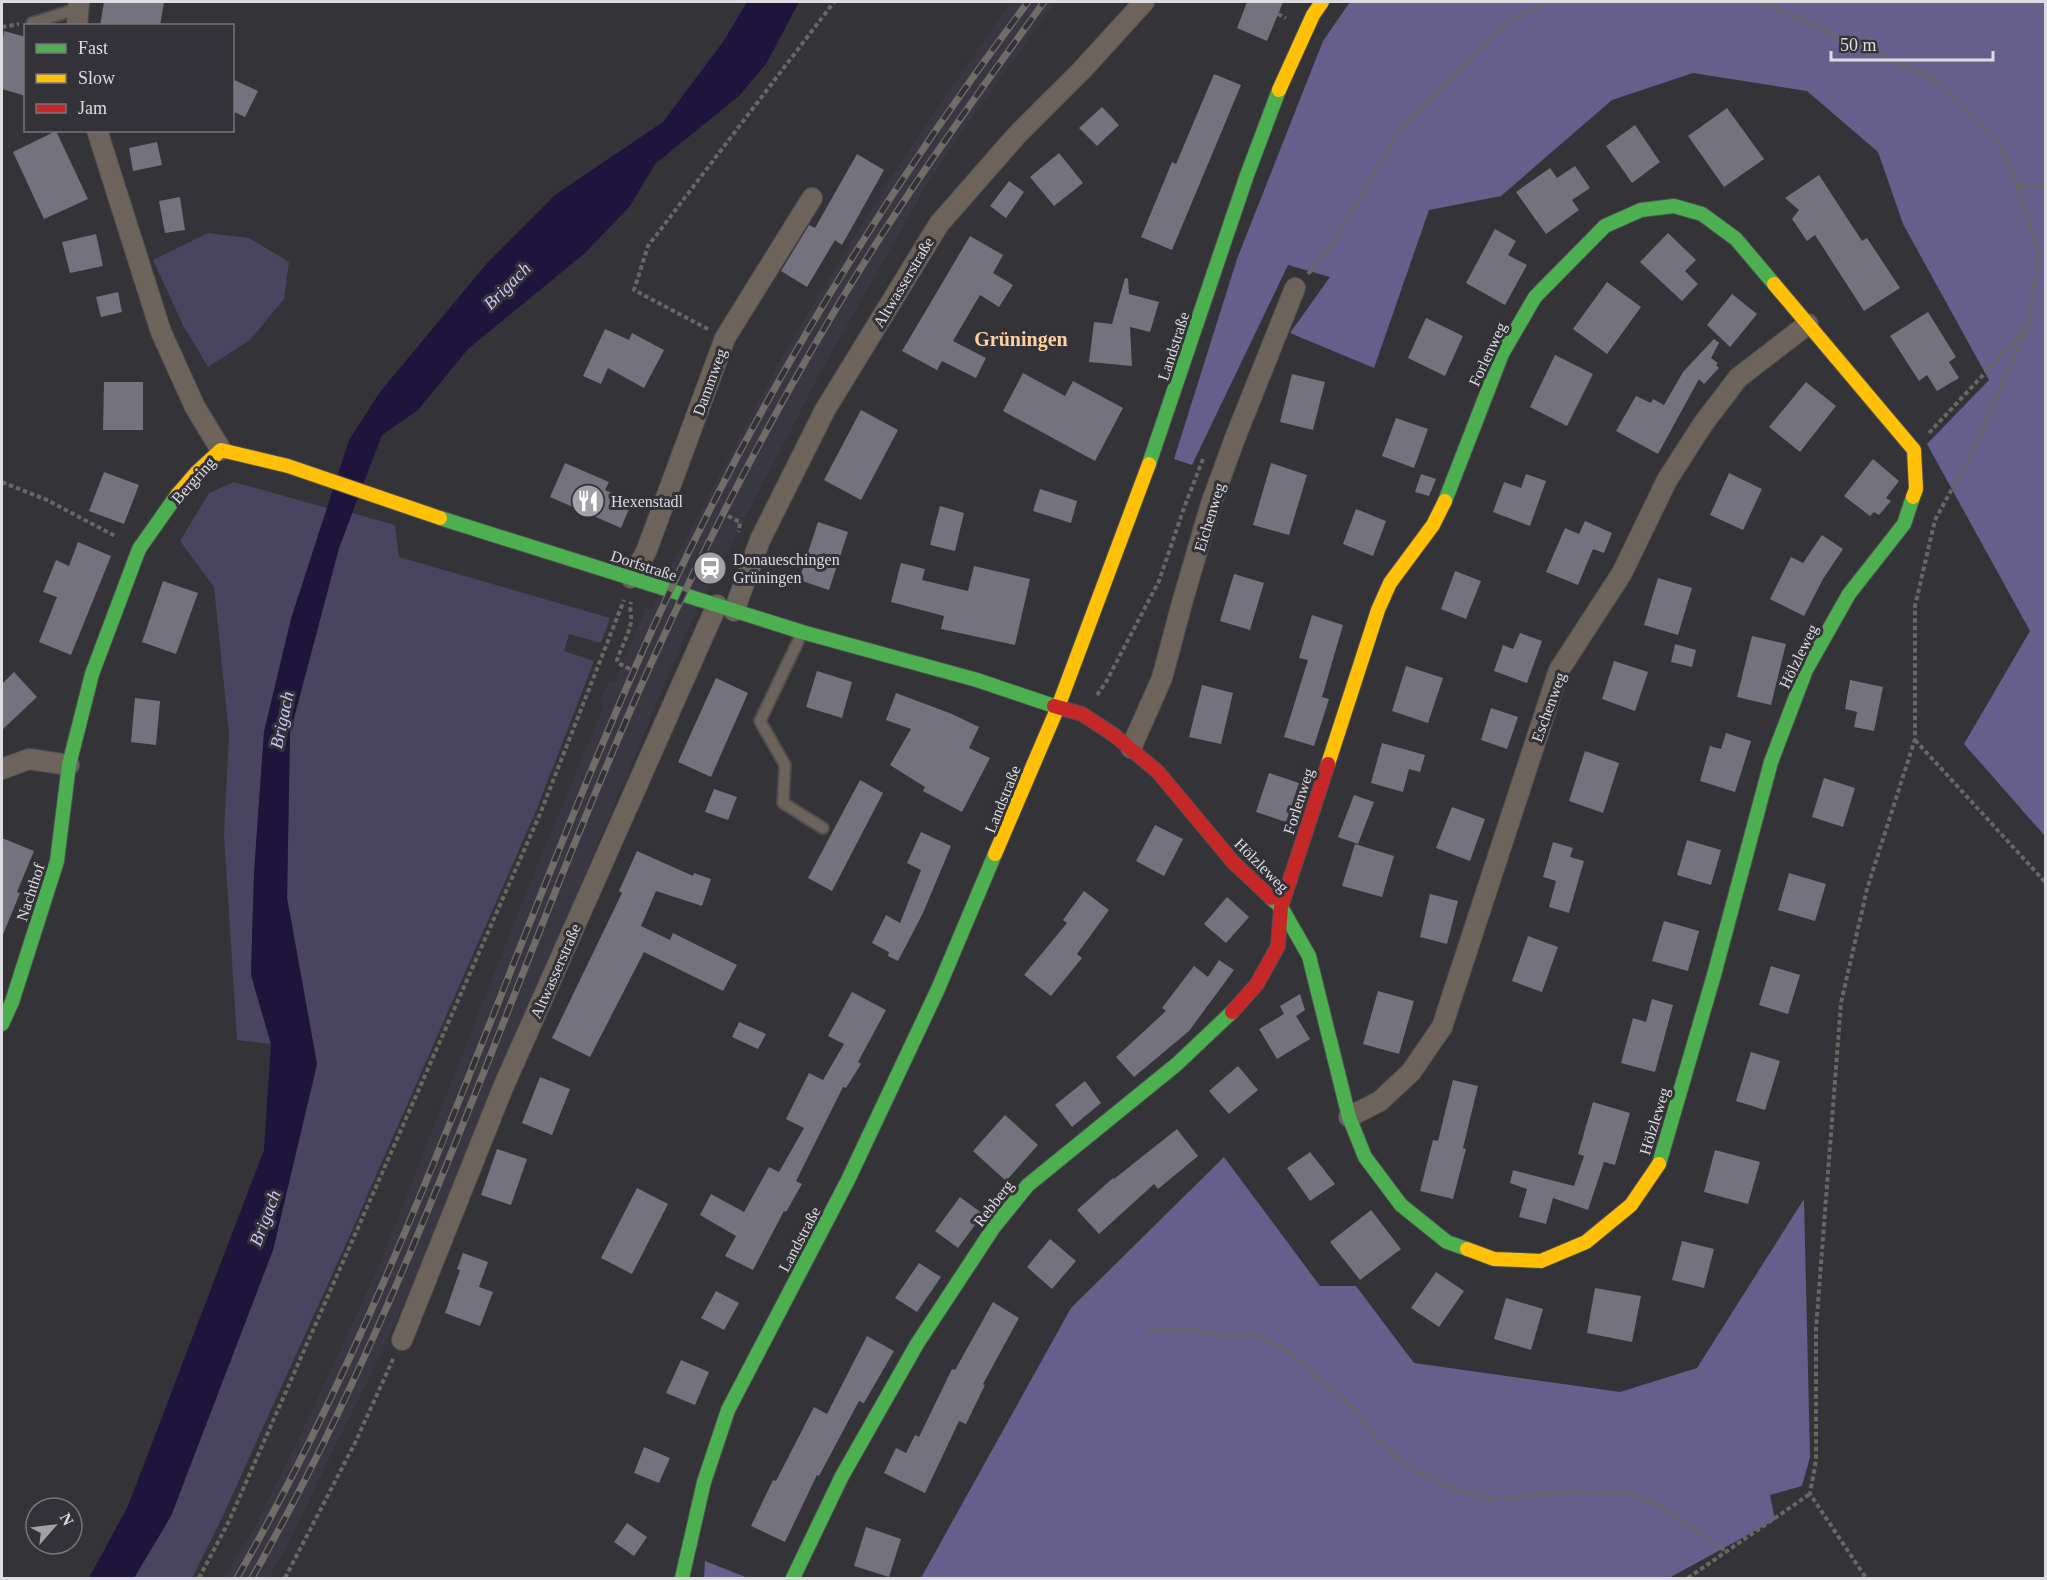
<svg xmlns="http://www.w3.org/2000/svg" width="2047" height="1580" font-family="Georgia,serif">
  <rect width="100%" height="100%" fill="#343337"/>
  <polygon fill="#383742" points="1010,2 1056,2 952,146 929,181 823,368 690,624 414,1283 388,1339 286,1548 269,1578 223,1578 252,1532 306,1423 378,1268 523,900 604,705 599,702 609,680 615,682 646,608 653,609 669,570 786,349 896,169"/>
  <g fill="#494460">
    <polygon points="208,233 249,238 289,262 284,299 250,340 208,367 183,325 153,260"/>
    <polygon points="234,482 327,508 291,619 264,732 254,873 251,975 271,1044 237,1040 224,835 229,734 214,587 180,541 209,493"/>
    <polygon points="352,513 395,525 399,557 610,618 601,643 569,634 564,651 594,661 536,811 342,1253 222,1518 192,1578 134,1578 171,1516 273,1250 317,1064 287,898 290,733 339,548"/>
  </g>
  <g fill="#665f8c">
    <polygon points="1350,2 2045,2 2045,836 1964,744 2030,631 1927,444 1989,380 1903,224 1878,152 1807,91 1693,73 1612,100 1501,196 1429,210 1374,368 1290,333 1330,277 1288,265 1192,465 1174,459 1237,259 1323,41"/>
    <polygon points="1224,1157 1320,1286 1356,1286 1414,1363 1620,1392 1697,1368 1804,1199 1810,1457 1802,1486 1770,1495 1775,1520 1669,1578 921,1578 1071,1308"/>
    <polygon points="705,1561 748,1578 704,1578"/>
  </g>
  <polygon fill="#1f153c" points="747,2 799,2 766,64 739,96 655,164 630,206 585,253 468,349 418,410 382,435 339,548 290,733 287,898 317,1064 273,1250 171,1516 134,1578 89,1578 128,1506 264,1150 271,1044 251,975 254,873 264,732 291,619 349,440 380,392 488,262 555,195 663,122 723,42"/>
  <g fill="#74727e">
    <polygon points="104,2 164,2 160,26 100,26"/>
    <polygon points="1247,2 1283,2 1267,41 1237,28"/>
    <polygon points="4,31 26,37 26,96 2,89 2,43"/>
    <polygon points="1214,74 1241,85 1172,250 1141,237 1172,162 1176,164"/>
    <polygon points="232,79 258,91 245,117 232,111"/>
    <polygon points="1102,107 1119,125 1097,146 1079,128"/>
    <polygon points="1727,108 1764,159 1724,187 1688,136"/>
    <polygon points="1635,125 1660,162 1632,183 1606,146"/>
    <polygon points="56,131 88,199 44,219 13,152"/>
    <polygon points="157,142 162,165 133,171 129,148"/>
    <polygon points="1059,153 1083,183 1054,206 1030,177"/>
    <polygon points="857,154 884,170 842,245 835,240 807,287 781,271 809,225 815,228"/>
    <polygon points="1575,166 1590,188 1572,200 1579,210 1546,234 1516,192 1550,168 1557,178"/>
    <polygon points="1819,175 1862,241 1867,238 1900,288 1864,311 1815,235 1807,241 1792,219 1799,210 1785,198"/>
    <polygon points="1009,181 1024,192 1006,218 990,206"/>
    <polygon points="180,197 185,230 165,233 159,201"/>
    <polygon points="1495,229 1516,241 1508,255 1527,265 1505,305 1466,283"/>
    <polygon points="1668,233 1696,260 1685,271 1698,284 1682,301 1640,262"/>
    <polygon points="96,234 103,266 70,273 62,242"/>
    <polygon points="970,236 1003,255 993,273 1013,285 999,307 980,295 953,341 986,358 976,378 942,361 937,370 902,351"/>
    <polygon points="1125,278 1128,279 1129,294 1159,302 1150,332 1130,327 1132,366 1089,362 1094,322 1112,324"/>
    <polygon points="1607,282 1641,307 1607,354 1573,329"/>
    <polygon points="118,292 122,312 101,317 96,297"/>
    <polygon points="1732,294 1757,314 1730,347 1707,325"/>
    <polygon points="1928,312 1956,357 1949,362 1959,378 1937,391 1927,375 1919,381 1890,336"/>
    <polygon points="1426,318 1463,336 1445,376 1408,358"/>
    <polygon points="605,329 629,340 632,333 664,350 644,388 608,368 601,384 583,376"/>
    <polygon points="1714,339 1719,343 1711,358 1718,363 1716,365 1719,368 1704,384 1699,379 1658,454 1616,431 1636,396 1651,403 1653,399 1664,405 1683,372"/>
    <polygon points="1555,355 1593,374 1567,426 1530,407"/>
    <polygon points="1023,373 1065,396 1073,381 1123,408 1095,461 1003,411"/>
    <polygon points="1292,374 1325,382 1313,430 1280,422"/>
    <polygon points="104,382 143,382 143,430 103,430"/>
    <polygon points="1806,382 1836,406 1800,452 1769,427"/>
    <polygon points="861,410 898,430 861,500 824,480"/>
    <polygon points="1396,418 1428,429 1414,468 1382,456"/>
    <polygon points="1873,459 1899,481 1886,498 1891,501 1879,515 1874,512 1870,516 1844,496"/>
    <polygon points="565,463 609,482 605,490 632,502 621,528 550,497"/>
    <polygon points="1271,463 1307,475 1289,535 1253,525"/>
    <polygon points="104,472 139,485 124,524 89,511"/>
    <polygon points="1729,473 1762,489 1743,530 1710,515"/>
    <polygon points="1421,474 1436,479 1429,496 1415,492"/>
    <polygon points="1526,474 1546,481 1530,526 1493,512 1504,482 1521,488"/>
    <polygon points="1040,489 1077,501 1071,523 1033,511"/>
    <polygon points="940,506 964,513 955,551 930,545"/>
    <polygon points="1356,509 1386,521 1373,556 1343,544"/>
    <polygon points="1585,521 1612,533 1604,553 1593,549 1578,585 1546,572 1565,528 1579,534"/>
    <polygon points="818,522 848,532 829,590 799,580"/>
    <polygon points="1822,535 1843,549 1823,579 1804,616 1770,599 1791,557 1803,563"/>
    <polygon points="78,542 111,556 71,655 39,642 57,597 43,592 56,560 69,566"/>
    <polygon points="901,563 925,569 922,580 968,591 974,566 1030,579 1015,645 941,629 944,616 891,602"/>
    <polygon points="1455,571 1481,581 1466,619 1441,609"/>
    <polygon points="1234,574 1264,583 1250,630 1220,621"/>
    <polygon points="1658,578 1692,588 1678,635 1644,625"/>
    <polygon points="163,581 198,593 176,654 142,642"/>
    <polygon points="1312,615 1343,625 1322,697 1329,699 1314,746 1284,737 1308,660 1299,658"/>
    <polygon points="1520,633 1542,641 1527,683 1494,671 1503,645 1513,649"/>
    <polygon points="1752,636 1786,644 1771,705 1737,697"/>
    <polygon points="1675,644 1696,650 1692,667 1671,662"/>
    <polygon points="1614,661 1648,672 1635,711 1602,699"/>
    <polygon points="1406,666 1443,678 1428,723 1392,711"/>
    <polygon points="817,671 852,682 842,718 806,707"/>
    <polygon points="14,672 37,697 2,730 2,684"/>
    <polygon points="716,678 748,693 711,777 678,762"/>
    <polygon points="1850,680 1883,687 1874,731 1854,727 1857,712 1845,709"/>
    <polygon points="1202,685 1233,693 1221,744 1189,737"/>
    <polygon points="896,693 952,714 979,727 969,748 990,758 962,812 923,791 925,787 890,765 911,729 886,720"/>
    <polygon points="135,698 160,701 156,745 131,742"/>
    <polygon points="1491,708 1518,717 1507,749 1481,740"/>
    <polygon points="1726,733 1751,741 1735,792 1700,781 1710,746 1721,749"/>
    <polygon points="1382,743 1425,755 1420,772 1409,769 1403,792 1371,783"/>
    <polygon points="1585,751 1619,763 1603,813 1569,801"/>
    <polygon points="1269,773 1299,783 1286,822 1256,812"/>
    <polygon points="1824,778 1855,788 1843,827 1812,817"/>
    <polygon points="860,780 883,793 832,891 808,878"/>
    <polygon points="714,789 737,797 728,820 705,812"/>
    <polygon points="1354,795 1374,802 1358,844 1338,837"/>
    <polygon points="1452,807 1485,819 1470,861 1436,848"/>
    <polygon points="1155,825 1183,839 1164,876 1136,861"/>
    <polygon points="921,832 951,846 923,913 898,961 888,956 889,952 872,943 886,915 900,923 921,870 907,863"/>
    <polygon points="2,838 34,851 17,892 20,893 2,937"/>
    <polygon points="1687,840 1721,850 1711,885 1677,875"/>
    <polygon points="1553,842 1573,848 1570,857 1584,861 1569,913 1549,907 1556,881 1543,877"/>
    <polygon points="1355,844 1394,856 1382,897 1342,886"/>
    <polygon points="637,851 693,876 694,873 711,879 702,906 656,891 641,926 670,940 673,933 737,965 723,991 644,952 590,1057 552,1038 622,893 619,891"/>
    <polygon points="1789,873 1826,884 1815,921 1778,910"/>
    <polygon points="1084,891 1109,910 1077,954 1082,958 1051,996 1024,975 1067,923 1063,920"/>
    <polygon points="1430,894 1458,901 1447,944 1420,937"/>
    <polygon points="1227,897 1249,917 1226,943 1204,924"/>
    <polygon points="1664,921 1699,931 1688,971 1652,961"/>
    <polygon points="1528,936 1558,947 1542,992 1512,981"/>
    <polygon points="1219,960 1234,970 1189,1031 1134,1077 1116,1057 1166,1011 1162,1008 1194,966 1208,977"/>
    <polygon points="1771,966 1800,975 1788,1014 1759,1005"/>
    <polygon points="1378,991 1414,1001 1399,1054 1363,1044"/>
    <polygon points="852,992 886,1010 858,1062 861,1064 846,1088 843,1087 796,1181 802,1184 786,1212 784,1211 753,1270 725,1256 736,1236 700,1215 711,1194 744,1212 769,1167 779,1172 804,1128 786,1119 809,1073 823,1080 844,1044 828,1036"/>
    <polygon points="1300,994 1305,1010 1296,1016 1310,1039 1277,1059 1259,1029 1284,1014 1280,1006"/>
    <polygon points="1652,999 1673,1005 1655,1072 1621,1063 1633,1018 1646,1022"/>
    <polygon points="739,1022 766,1034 758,1049 732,1037"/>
    <polygon points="1751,1052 1780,1061 1765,1110 1736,1101"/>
    <polygon points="1238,1066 1258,1090 1229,1114 1209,1091"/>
    <polygon points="540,1077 570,1089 552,1135 522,1123"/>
    <polygon points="1453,1080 1478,1086 1463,1148 1466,1149 1453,1199 1420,1191 1433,1140 1438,1141"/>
    <polygon points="1085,1081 1101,1103 1072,1127 1055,1105"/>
    <polygon points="1593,1102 1630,1113 1615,1165 1604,1162 1588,1210 1553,1198 1546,1224 1519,1217 1527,1189 1510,1183 1513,1170 1574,1186 1584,1156 1578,1154"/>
    <polygon points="1005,1115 1038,1145 1006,1181 973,1151"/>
    <polygon points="1177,1129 1198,1156 1158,1189 1154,1184 1099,1234 1077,1210 1113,1178 1114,1179"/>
    <polygon points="497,1149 527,1159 511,1205 481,1195"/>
    <polygon points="1715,1150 1760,1162 1748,1204 1704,1192"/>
    <polygon points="1310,1152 1335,1184 1310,1201 1287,1168"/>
    <polygon points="637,1188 668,1204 632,1274 601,1258"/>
    <polygon points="960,1197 983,1214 958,1248 935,1231"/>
    <polygon points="1371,1210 1401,1249 1360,1280 1330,1242"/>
    <polygon points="1050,1239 1076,1261 1052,1289 1027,1267"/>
    <polygon points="1682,1241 1714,1249 1704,1288 1672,1280"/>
    <polygon points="463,1253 488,1262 479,1287 493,1292 480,1326 445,1313 460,1270 457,1269"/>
    <polygon points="919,1263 941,1277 917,1312 895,1298"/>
    <polygon points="1436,1272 1464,1291 1439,1327 1411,1308"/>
    <polygon points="1595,1288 1641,1296 1632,1342 1587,1333"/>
    <polygon points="716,1291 739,1303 724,1330 701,1318"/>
    <polygon points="1506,1298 1543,1309 1531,1350 1494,1339"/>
    <polygon points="993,1302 1019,1318 983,1384 985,1385 966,1424 959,1421 925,1493 884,1473 896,1448 906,1453 915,1435 919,1437 952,1369 955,1370"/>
    <polygon points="867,1336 894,1351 864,1403 859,1401 819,1476 817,1475 785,1542 751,1526 773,1480 776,1481 814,1407 827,1414"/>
    <polygon points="681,1360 709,1372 695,1405 666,1393"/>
    <polygon points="644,1447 670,1458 659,1483 634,1473"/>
    <polygon points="627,1523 647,1537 634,1556 614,1542"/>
    <polygon points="866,1527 901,1539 889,1577 854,1566"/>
  </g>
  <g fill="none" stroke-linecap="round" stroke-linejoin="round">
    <g stroke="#4f4f51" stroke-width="14">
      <g id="lane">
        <polyline points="32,23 77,9"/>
        <polyline points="802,633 760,721 785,765 783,803 823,828"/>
      </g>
    </g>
    <g stroke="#4f4f51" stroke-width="22">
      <g id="street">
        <polyline points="77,26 79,2"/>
        <polyline points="97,130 161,332 195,407 221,450"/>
        <polyline points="631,578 646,552 725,338 812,198"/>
        <polyline points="734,611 760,540 825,410 939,224 1016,136 1082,70 1144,2"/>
        <polyline points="1131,748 1162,678 1182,603 1211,504 1235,438 1295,288"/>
        <polyline points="2,769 29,759 69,765"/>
        <polyline points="1349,1117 1380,1101 1411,1072 1442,1027 1559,670 1622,573 1667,480 1703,424 1738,378 1808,324"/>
        <polyline points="402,1340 502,1090 717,605"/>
      </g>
    </g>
    <g stroke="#4f4f51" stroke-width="16">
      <g id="fast">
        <polyline points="1149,464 1247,175 1279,90"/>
        <polyline points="1445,501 1502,354 1535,297 1605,226 1641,210 1674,206 1702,214 1736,239 1774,284"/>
        <polyline points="440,518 802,632 977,680 1054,706"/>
        <polyline points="1271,898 1281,907 1309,956 1349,1117 1365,1157 1401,1205 1447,1242 1467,1249"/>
        <polyline points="2,1024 12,1002 57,861 69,765 92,674 139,549 177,495"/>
        <polyline points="1659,1164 1714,975 1771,762 1806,670 1849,594 1904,524 1913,497"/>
        <polyline points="682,1578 704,1482 728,1410 848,1180 938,989 995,854"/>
        <polyline points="793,1578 842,1476 917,1344 994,1227 1028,1185 1177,1064 1232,1012"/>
      </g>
    </g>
    <g stroke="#4f4f51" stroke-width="16">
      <g id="slow">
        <polyline points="1279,90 1313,15 1322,2"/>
        <polyline points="1774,284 1914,450 1916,489 1913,497"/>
        <polyline points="177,495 196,473 221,450 288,466 440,518"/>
        <polyline points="1328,764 1378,610 1390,583 1433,525 1445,501"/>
        <polyline points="995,854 1058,707 1149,464"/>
        <polyline points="1467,1249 1494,1259 1541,1261 1586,1242 1631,1205 1659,1164"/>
      </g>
    </g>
    <g stroke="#4f4f51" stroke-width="16">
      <g id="jam">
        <polyline points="1054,706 1082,714 1114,735 1158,772 1233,862 1271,898"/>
        <polyline points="1232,1012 1257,984 1278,946 1281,907 1328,764"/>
      </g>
    </g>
    <g stroke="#6c6662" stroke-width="4" stroke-dasharray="4.5 3" stroke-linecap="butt">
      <polyline points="1761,2 1937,81 1998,141 2018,185 2039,254 2027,328 1977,443 1935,520 1915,606 1915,739 1867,889 1841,1003 1816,1329 1816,1460 1810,1494 1866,1578"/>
      <polyline points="1278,14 1286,18"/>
      <polyline points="2,27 19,24"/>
      <polyline points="2018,185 2046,187"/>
      <polyline points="1308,274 1327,252 1401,128 1505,24 1547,2"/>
      <polyline points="708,329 634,290 648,246 834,2"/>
      <polyline points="1929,433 2024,331"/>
      <polyline points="2,482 47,500 117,537"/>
      <polyline points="728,516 740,522 739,532"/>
      <path d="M630,669L618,663L617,660C621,648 629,634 631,622C632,615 629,610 631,602"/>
      <polyline points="1097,695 1106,682 1159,581 1184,508 1203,459"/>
      <polyline points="1915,740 2046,883"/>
      <polyline points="1149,1330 1196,1329 1217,1336 1258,1336 1286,1350 1353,1408 1380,1442 1405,1464 1434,1480 1463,1492 1490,1499 1566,1492 1627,1494 1658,1505 1727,1552"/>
      <polyline points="199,1578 229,1521 540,814 624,600"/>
      <polyline points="285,1578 355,1443 394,1357"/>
      <polyline points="1688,1578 1810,1494"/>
    </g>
    <use href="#lane" stroke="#6d635b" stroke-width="10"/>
    <use href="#street" stroke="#6d635b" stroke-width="20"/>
    <use href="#fast" stroke="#4caf50" stroke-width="14"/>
    <use href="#slow" stroke="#ffc107" stroke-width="14"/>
    <use href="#jam" stroke="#c62828" stroke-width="14"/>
    <g stroke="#726c67" stroke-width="7">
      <g id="rail">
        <path d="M237,1578C402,1290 502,970 636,666C739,430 874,207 1028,2"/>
        <path d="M252,1578C417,1289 514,969 650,666C721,510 802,356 896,213C943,141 994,71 1044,2"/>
      </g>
    </g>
    <use href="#rail" stroke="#333238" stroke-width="4.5" stroke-dasharray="14" stroke-linecap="butt"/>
  </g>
  <defs>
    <g id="restaurant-disc" transform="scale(1.725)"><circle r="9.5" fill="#a2a2a6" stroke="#333238"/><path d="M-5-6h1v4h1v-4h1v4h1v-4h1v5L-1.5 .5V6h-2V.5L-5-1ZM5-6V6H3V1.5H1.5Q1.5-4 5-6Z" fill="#fff"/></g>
    <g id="station-disc" transform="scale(1.725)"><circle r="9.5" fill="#a2a2a6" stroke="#333238"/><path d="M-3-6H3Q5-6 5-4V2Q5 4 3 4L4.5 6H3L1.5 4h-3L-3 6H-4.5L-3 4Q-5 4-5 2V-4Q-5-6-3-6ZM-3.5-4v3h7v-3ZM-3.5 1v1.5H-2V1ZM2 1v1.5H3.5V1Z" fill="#fff"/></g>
  </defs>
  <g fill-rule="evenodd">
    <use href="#restaurant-disc" x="588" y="501"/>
    <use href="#station-disc" x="710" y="568"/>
  </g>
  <g text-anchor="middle" stroke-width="6" stroke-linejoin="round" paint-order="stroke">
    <g font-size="16" fill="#dddde1" stroke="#333238">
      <text transform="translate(903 282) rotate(-59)" y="6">Altwasserstraße</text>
      <text transform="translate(1173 346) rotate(-72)" y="6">Landstraße</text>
      <text transform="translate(1487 354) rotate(-65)" y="6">Forlenweg</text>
      <text transform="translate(709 382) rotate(-70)" y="6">Dammweg</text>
      <text transform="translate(193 480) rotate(-48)" y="6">Bergring</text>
      <text transform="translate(1209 517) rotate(-73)" y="6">Eichenweg</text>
      <text transform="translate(644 565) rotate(18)" y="6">Dorfstraße</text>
      <text transform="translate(1798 656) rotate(-64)" y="6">Hölzleweg</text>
      <text transform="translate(1548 707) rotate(-70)" y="6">Eschenweg</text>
      <text transform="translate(1002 799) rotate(-68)" y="6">Landstraße</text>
      <text transform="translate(1298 801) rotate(-72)" y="6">Forlenweg</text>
      <text transform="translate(1262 865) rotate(45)" y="6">Hölzleweg</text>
      <text transform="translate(30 892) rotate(-72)" y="6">Nachthof</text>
      <text transform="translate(555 971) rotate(-66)" y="6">Altwasserstraße</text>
      <text transform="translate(1654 1121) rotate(-73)" y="6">Hölzleweg</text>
      <text transform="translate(993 1203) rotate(-52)" y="6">Rebberg</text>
      <text transform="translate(799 1239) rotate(-62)" y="6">Landstraße</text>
    </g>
    <g font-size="16" fill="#dddde1" stroke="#333238" text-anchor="start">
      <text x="611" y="507">Hexenstadl</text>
      <text x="733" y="565">Donaueschingen<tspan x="733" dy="18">Grüningen</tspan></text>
    </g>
    <g font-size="18" font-style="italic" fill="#ccc6f5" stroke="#333238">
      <text transform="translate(507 286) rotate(-45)" y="6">Brigach</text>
      <text transform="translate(282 720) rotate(-78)" y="6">Brigach</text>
      <text transform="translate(265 1218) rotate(-69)" y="6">Brigach</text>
    </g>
    <g font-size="20" font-weight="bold" fill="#fecfa1" stroke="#333238">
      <text x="1021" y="346">Grüningen</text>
    </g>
  </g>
  <rect width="2047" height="1580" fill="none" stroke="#dddde1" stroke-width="6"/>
  <rect x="24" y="24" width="210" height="108" fill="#333238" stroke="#77767c" stroke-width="1.5"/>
  <rect x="36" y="44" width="30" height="9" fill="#4caf50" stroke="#77767c" stroke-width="1.5"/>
  <text x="78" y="54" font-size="18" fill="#dddde1">Fast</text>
  <rect x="36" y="74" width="30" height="9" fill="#ffc107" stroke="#77767c" stroke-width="1.5"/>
  <text x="78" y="84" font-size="18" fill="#dddde1">Slow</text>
  <rect x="36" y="104" width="30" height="9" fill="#c62828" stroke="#77767c" stroke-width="1.5"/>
  <text x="78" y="114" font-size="18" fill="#dddde1">Jam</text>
  <g transform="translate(54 1526) rotate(62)"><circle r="28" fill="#333238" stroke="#77767c" stroke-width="1.5"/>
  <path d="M0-4.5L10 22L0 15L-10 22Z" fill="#a2a2a6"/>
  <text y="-9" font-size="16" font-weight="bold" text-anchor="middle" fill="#dddde1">N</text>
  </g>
  <path d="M1831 51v9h162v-9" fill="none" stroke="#dddde1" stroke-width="3"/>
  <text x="1840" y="51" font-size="18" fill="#dddde1" stroke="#333238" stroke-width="4.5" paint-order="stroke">50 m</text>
</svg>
